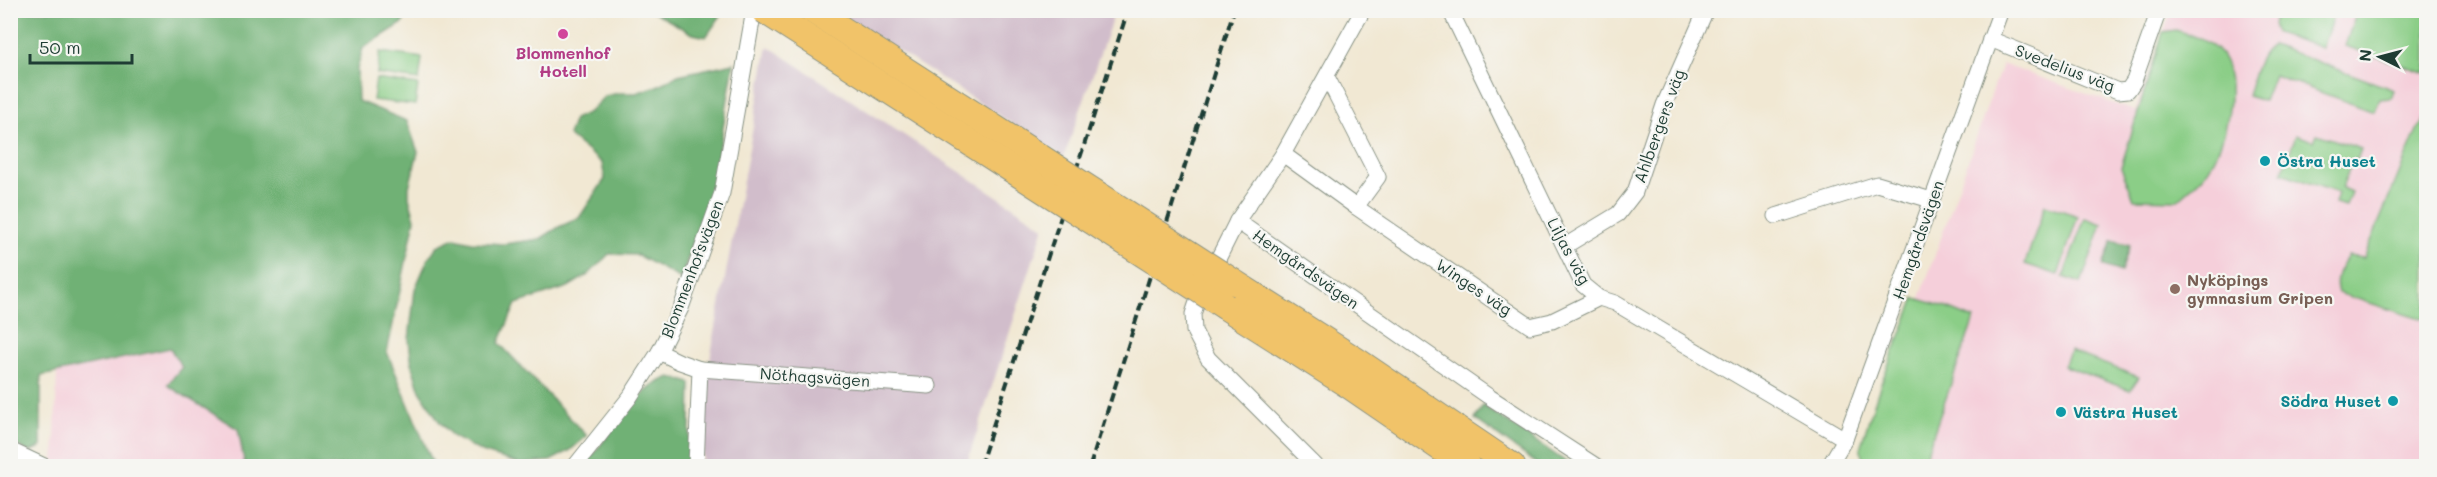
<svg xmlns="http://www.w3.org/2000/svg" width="2437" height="477" font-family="Mali,sans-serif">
  <rect width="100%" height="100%" fill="#f6f6f2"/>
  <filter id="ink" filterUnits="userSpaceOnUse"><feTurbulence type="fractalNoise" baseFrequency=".0167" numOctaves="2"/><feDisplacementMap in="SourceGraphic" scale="12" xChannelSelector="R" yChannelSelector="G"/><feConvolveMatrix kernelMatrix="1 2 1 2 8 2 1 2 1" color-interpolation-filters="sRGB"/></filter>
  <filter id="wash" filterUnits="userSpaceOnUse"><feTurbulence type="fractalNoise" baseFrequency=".008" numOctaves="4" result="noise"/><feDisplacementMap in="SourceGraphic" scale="24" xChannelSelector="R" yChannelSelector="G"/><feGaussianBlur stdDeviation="1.35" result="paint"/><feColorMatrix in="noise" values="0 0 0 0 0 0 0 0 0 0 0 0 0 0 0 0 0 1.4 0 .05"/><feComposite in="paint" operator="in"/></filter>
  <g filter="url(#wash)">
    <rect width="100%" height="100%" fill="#f1e8d3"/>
    <g fill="#f5cfda">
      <polygon points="2171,11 2426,11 2426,466 1861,466 2002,64 2135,111"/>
      <polygon points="170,348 182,367 167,385 238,429 245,466 59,466 54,464 57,372"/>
    </g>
    <g fill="#d1bdcb">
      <polygon points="836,11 1115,11 1064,157"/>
      <polygon points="768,46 1044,227 966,466 702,466 705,386"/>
    </g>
    <g fill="#8bce87" stroke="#55865e" stroke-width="1.5">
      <polygon points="2277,11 2335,11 2322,48 2276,33 2273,24"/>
      <polygon points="2357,11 2426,11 2426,73 2345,46"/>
      <path d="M2176,30C2190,35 2205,39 2217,50C2244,76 2225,150 2204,175C2196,184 2186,192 2177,200L2134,199L2121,167L2163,32Z"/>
      <path d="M2273,45L2394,90L2391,98L2380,99L2374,112L2274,75L2264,101L2248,96C2253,80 2257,53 2273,45Z"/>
      <polygon points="380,52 422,58 419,80 377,74"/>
      <polygon points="376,79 418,85 415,105 373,100"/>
      <path d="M2426,116V317L2420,319L2338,293C2333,278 2340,268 2348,256L2364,258L2417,130Z"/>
      <polygon points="2317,134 2361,149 2357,160 2353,159 2342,188 2351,192 2346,206 2335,203 2338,193 2282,173 2296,135 2314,141"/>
      <polygon points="2045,205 2078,216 2058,275 2025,264"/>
      <polygon points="2085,218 2102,224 2081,283 2063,277"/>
      <polygon points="1915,298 1945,307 1974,319 1922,466 1865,466 1860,448 1880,386"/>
      <polygon points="2070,351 2139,377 2130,390 2064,366"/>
    </g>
    <g fill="#70b174" stroke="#487754" stroke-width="1.5">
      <polygon points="10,11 407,11 403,23 363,48 357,69 358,101 407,121 418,152 409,187 409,197 415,219 387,352 433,464 445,466 245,466 238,429 167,385 182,367 170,348 41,376 41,447 29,452 11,442"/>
      <polygon points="652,11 724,11 706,37 693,34"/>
      <polygon points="734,63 714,181 681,279 637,255 609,254 588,275 568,287 516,304 499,343 587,436 569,451 550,461 520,464 482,452 453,437 439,421 420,391 412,366 409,340 415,289 428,259 437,246 455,238 472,242 504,244 540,239 559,227 579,218 605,179 602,163 568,135 574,119 589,112 605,96 619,93 636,93 657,86 678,75"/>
      <polygon points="2112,240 2130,245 2121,272 2103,266"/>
      <path d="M670,377L691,383L689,466H583C609,439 634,389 670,377Z"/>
      <polygon points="1483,406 1484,406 1572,466 1540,466 1475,419"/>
    </g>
  </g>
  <g filter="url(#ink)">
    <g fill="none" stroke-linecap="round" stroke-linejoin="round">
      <g stroke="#889284" stroke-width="17">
        <g id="minor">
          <polyline points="1450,10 1583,285 1599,298 1615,303 1845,439"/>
          <polyline points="1990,39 2118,91 2128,90 2134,81 2159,10"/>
          <polyline points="1327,77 1378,177 1356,207"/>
          <polyline points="1283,154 1356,207 1530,326 1552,321 1599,298"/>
          <polyline points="1776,216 1877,184 1931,200"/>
          <polyline points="1237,221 1488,396 1596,466"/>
          <polyline points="1565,246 1618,214 1635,192 1664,105 1706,10"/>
          <polyline points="659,352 680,362 700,369 696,466"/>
          <polyline points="700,369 929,386"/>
          <polyline points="10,450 44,466"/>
          <polyline points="575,466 630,397 659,352 681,308 722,193 754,10"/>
          <polyline points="1316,466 1208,358 1194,331 1193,314 1198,299 1237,221 1283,154 1363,10"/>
          <polyline points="1829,466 1845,439 2001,10"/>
        </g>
      </g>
      <g stroke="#889284" stroke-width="28">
        <g id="motorway">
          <polyline points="1233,282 1360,363 1512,466"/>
          <polyline points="1226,307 1350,386 1467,466"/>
        </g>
      </g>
      <use href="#minor" stroke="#fff" stroke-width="15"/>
      <use href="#motorway" stroke="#f1c369" stroke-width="26"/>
      <g stroke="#1f3d34" stroke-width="4" stroke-dasharray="9 4.5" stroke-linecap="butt">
        <polyline points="980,466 1128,10"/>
        <polyline points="1090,466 1234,10"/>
      </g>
      <g stroke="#889284" stroke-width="28" stroke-linecap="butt">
        <g id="motorway-bridge">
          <polyline points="764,10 1226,307"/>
          <polyline points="812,10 1233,282"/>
        </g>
      </g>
      <use href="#motorway-bridge" stroke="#f1c369" stroke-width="26"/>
    </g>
  </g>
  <circle fill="#d1479c" stroke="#f6f6f2" stroke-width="2" cx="563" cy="34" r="6"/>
  <g fill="#0f9aa8" stroke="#f6f6f2" stroke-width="2">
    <circle cx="2265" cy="161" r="6"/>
    <circle cx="2393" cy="401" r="6"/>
    <circle cx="2061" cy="412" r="6"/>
  </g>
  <circle fill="#8d6e63" stroke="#f6f6f2" stroke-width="2" cx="2175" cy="289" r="6"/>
  <g text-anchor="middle" stroke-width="4.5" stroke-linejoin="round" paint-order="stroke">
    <g font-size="16" font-weight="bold" fill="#b23c85" stroke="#f6f6f2">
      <text x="563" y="59">Blommenhof<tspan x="563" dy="18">Hotell</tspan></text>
    </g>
    <g font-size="16" fill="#1f3d34" stroke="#f6f6f2">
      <text transform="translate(2065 68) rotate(21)" y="6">Svedelius väg</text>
      <text transform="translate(1659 126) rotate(-70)" y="6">Ahlbergers väg</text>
      <text transform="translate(1918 240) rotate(-71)" y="6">Hemgårdsvägen</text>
      <text transform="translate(1569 251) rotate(62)" y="6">Liljas väg</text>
      <text transform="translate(692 269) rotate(-69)" y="6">Blommenhofsvägen</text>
      <text transform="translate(1306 269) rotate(35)" y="6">Hemgårdsvägen</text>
      <text transform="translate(1474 287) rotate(34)" y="6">Winges väg</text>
      <text transform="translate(815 377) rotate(4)" y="6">Nöthagsvägen</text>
    </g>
    <g font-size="16" font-weight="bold" fill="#0d838f" stroke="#f6f6f2" text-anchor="start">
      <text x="2277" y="167">Östra Huset</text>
      <text x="2381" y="407" text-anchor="end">Södra Huset</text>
      <text x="2073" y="418">Västra Huset</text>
    </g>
    <g font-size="16" font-weight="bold" fill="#785e54" stroke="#f6f6f2" text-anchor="start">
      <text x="2187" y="286">Nyköpings<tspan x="2187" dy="18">gymnasium Gripen</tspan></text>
    </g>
  </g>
  <rect width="2437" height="477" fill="none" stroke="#f6f6f2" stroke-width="36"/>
  <g transform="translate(2380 57) rotate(276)" stroke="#f6f6f2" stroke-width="4.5" paint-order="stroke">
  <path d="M0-4.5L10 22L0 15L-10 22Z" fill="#1f3d34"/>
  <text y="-9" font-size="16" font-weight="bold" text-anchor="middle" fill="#1f3d34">N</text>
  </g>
  <path d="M30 54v9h102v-9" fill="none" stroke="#1f3d34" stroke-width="3"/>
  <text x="39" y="54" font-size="18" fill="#1f3d34" stroke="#f6f6f2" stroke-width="4.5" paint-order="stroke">50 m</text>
</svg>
